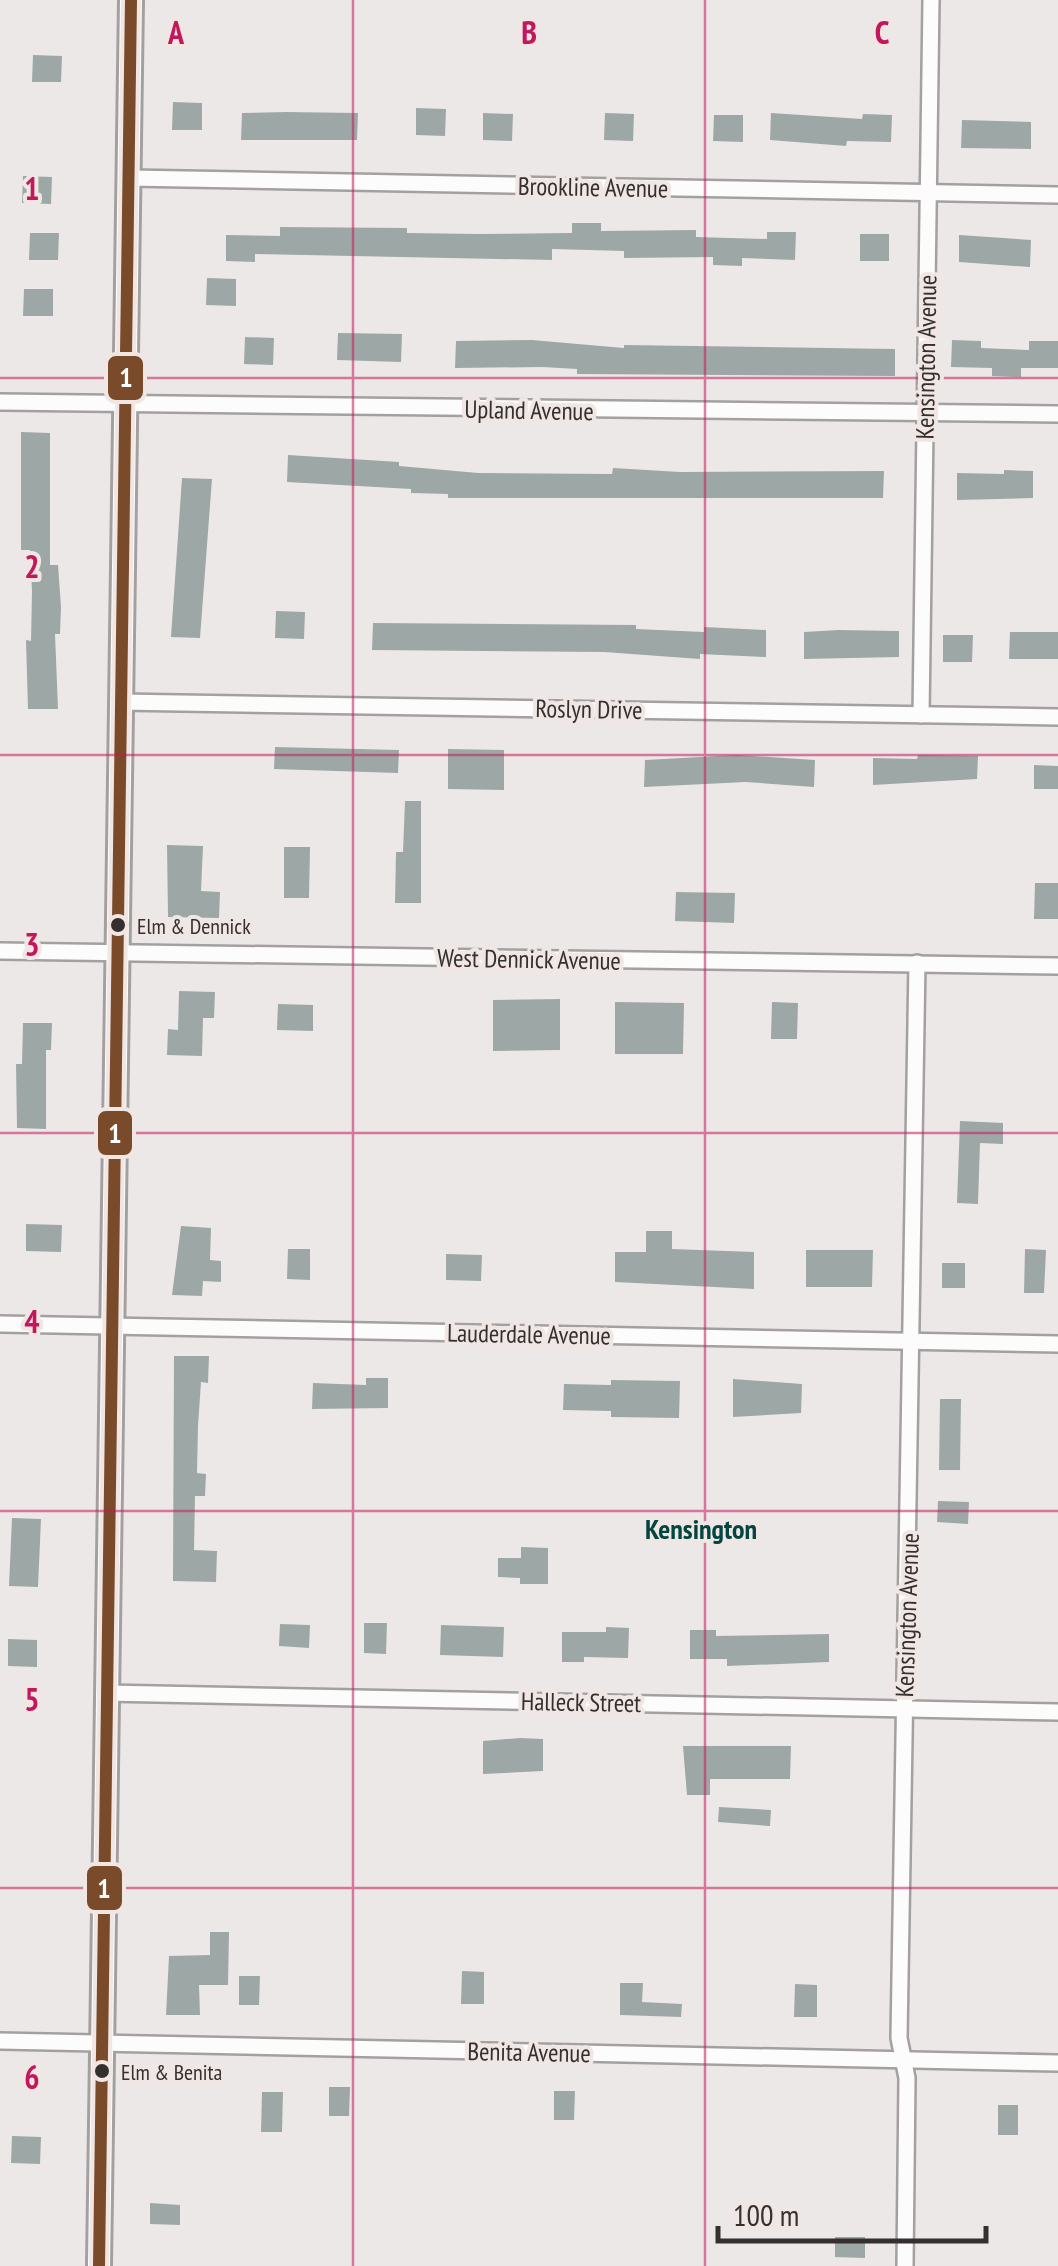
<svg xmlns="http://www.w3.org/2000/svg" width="1058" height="2266" font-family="'PT Sans Narrow',sans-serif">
  <rect width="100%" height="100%" fill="#ede8e8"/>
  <g fill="#9da8a6">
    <polygon points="33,55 62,56 61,82 32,82"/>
    <polygon points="173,102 202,103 202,130 172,130"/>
    <polygon points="416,108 446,109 445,136 416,135"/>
    <polygon points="286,112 358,113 357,140 241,140 242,113"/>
    <polygon points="483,113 513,114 512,141 483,140"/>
    <polygon points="605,113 634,114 633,141 604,140"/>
    <polygon points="771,113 862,119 863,114 892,115 891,142 847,141 846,146 770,140"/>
    <polygon points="714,115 743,115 743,142 713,141"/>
    <polygon points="962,120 1031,122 1031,149 961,148"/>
    <polygon points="23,176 52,177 51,204 22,203"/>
    <polygon points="572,223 601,223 601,231 696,230 696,237 767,239 767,232 796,232 795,260 742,258 742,266 713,265 713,257 624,258 624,251 552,249 552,260 255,254 255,262 226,261 226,235 280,236 280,227 407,228 407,233 478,234 572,233"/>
    <polygon points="30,233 59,233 58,260 29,260"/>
    <rect x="860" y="234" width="29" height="27"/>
    <polygon points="959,235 1031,240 1030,267 959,262"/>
    <polygon points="207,278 236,279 236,306 206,305"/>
    <polygon points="24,289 53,289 53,316 23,316"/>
    <polygon points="338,333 402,334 401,362 337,360"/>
    <polygon points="245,337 274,338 273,365 244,364"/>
    <polygon points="532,340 624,348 624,345 895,349 895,376 577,374 577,369 542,367 455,368 456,341"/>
    <polygon points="952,340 981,341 981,348 1029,350 1029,341 1058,341 1058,368 1021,368 1021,377 992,376 992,368 951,367"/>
    <polygon points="21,432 50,433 50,565 58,565 61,607 60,634 55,634 58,709 28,709 26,640 31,641 32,591 30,550 21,550"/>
    <polygon points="288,455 399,462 399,466 478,473 612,474 613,468 680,472 884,471 883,498 448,498 448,494 411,493 411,489 287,482"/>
    <polygon points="1004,470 1033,471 1033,498 957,500 957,473 1004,474"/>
    <polygon points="182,478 212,479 200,638 171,637"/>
    <polygon points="276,611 305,612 304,639 275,638"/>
    <polygon points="373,623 636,625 636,629 704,632 704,627 766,630 766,657 700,654 700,659 604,652 372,650"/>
    <polygon points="838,630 899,631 899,657 804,659 804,632"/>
    <polygon points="1010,632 1058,632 1058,659 1009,659"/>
    <polygon points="943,635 973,635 972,662 943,662"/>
    <polygon points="275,747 399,750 398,773 274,769"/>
    <polygon points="448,749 504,750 504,790 448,789"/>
    <polygon points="737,755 815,760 814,787 746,782 644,787 645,760"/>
    <polygon points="918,755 978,756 977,779 873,785 873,758 917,759"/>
    <polygon points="1034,765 1058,766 1058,789 1034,789"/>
    <polygon points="405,801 421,801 421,903 395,903 396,852 403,852"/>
    <polygon points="167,845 203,846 201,891 220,892 219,918 168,917"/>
    <polygon points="284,847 310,847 309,898 284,898"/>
    <polygon points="1035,883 1058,883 1058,919 1034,919"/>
    <polygon points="676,892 735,893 734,923 675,921"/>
    <polygon points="179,991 215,992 214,1018 203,1018 202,1056 167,1055 168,1029 178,1030"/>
    <polygon points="560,999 560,1050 493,1051 493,1000"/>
    <polygon points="615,1002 684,1003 683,1054 615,1054"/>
    <polygon points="772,1002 798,1003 797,1039 771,1039"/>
    <polygon points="278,1004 313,1005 313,1031 277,1030"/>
    <polygon points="23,1023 52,1023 51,1050 46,1050 46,1129 17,1128 16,1064 22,1064"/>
    <polygon points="960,1121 1003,1123 1003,1144 980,1143 978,1204 957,1203"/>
    <polygon points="26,1224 62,1225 61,1252 26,1251"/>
    <polygon points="181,1226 211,1228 210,1260 221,1261 221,1282 203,1281 202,1296 172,1295"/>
    <polygon points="646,1231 672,1231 672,1249 754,1252 754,1289 615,1282 615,1252 646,1252"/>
    <polygon points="288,1249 310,1249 310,1280 287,1279"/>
    <polygon points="1025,1249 1046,1250 1044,1293 1024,1293"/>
    <polygon points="806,1250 873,1250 872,1287 806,1287"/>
    <polygon points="446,1254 482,1255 481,1281 446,1280"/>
    <rect x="942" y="1263" width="23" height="25"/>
    <polygon points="174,1356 209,1356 208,1383 201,1382 198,1426 197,1473 206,1474 205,1496 195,1496 194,1550 217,1551 216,1582 173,1581"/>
    <polygon points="366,1378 388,1378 388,1408 312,1409 313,1383 366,1385"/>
    <polygon points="733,1379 802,1384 801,1413 733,1417"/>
    <polygon points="611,1380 680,1381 679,1418 611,1417 611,1411 563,1410 564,1384 611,1385"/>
    <polygon points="940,1399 961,1399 960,1470 939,1470"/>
    <polygon points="938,1501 969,1502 968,1524 937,1522"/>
    <polygon points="12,1518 41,1519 38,1587 9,1586"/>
    <polygon points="521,1547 548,1548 548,1584 520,1584 520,1578 498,1577 498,1558 521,1558"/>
    <polygon points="364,1623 387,1623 386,1654 364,1653"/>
    <polygon points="280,1624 310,1625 309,1648 279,1646"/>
    <polygon points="441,1625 504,1627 503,1657 440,1655"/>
    <polygon points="606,1627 629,1628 628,1658 584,1657 584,1662 562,1662 562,1632 606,1632"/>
    <polygon points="690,1630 716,1630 716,1636 829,1634 829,1662 727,1666 727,1659 690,1659"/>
    <polygon points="8,1639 37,1640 37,1667 8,1666"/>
    <polygon points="520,1738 543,1739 543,1771 483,1774 483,1741"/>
    <polygon points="683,1746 791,1746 790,1779 710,1779 710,1795 687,1795"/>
    <polygon points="719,1807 771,1810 770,1826 718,1822"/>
    <polygon points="210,1932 229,1932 228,1985 199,1985 200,2015 166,2015 169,1956 210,1955"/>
    <polygon points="462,1971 484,1972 484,2004 461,2004"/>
    <polygon points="239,1976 260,1976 259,2005 239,2005"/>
    <polygon points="620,1983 643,1983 642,2002 682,2004 681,2017 620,2015"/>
    <polygon points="795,1984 817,1985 817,2017 794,2017"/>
    <polygon points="329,2087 350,2087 349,2116 329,2116"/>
    <polygon points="554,2091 575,2091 574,2120 554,2120"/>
    <polygon points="262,2092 283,2092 282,2132 261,2132"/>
    <rect x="998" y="2105" width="20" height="30"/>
    <polygon points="12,2136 41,2137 40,2164 11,2163"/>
    <polygon points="150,2203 180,2205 180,2225 150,2224"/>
    <polygon points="835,2237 865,2237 865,2258 835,2257"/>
  </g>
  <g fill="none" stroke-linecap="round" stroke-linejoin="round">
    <g stroke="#a3a09f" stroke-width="20">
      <g id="street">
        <polyline points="129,178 1058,195"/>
        <polyline points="0,402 1058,414"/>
        <polyline points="120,702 1058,717"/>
        <polyline points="921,715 931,0"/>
        <polyline points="0,951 1058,966"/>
        <polyline points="0,1324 1058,1344"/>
        <polyline points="105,1693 1058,1712"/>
        <polyline points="0,2041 1058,2063"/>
        <polyline points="905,2266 907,2078 899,2038 917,963"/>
      </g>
    </g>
    <g stroke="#a3a09f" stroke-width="28">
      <polyline id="secondary" points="99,2266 131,0"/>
    </g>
    <use href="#street" stroke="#fcfcfc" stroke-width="15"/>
    <use href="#secondary" stroke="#fcfcfc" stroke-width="22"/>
    <g stroke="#f0e7e5" stroke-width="20">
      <polyline id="bus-1" points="99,2266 131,0"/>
    </g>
    <use href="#bus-1" stroke="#7a4b2a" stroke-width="12"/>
  </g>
  <path fill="none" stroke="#c2185b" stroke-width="2.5" stroke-opacity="0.55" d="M353,0V2266M705,0V2266M0,378H1058M0,755H1058M0,1133H1058M0,1511H1058M0,1888H1058"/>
  <g fill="#33302f" stroke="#f0e7e5" stroke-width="4">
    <circle cx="118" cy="925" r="9"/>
    <circle cx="102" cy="2071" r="9"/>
  </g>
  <g text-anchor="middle" stroke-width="8" stroke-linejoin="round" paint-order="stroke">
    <g font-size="22" fill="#33302f" stroke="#f0e7e5" text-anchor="start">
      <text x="137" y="934">Elm &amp; Dennick</text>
      <text x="121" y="2080">Elm &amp; Benita</text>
    </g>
    <g font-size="25" fill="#33302f" stroke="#f0e7e5">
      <text transform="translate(593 187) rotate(1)" y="9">Brookline Avenue</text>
      <text transform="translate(926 357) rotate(-89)" y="9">Kensington Avenue</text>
      <text transform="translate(529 410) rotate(1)" y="9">Upland Avenue</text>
      <text transform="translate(589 709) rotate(1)" y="9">Roslyn Drive</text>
      <text transform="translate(529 959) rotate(1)" y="9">West Dennick Avenue</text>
      <text transform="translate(529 1334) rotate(1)" y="9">Lauderdale Avenue</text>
      <text transform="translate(907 1615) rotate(-88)" y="9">Kensington Avenue</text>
      <text transform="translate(581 1702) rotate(1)" y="9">Halleck Street</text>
      <text transform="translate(529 2052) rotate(1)" y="9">Benita Avenue</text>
    </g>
    <g font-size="28" font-weight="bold" fill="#034540" stroke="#f0e7e5">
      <text x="701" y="1539">Kensington</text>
    </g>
  </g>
  <g font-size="32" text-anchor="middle" font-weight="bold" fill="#c2185b" stroke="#f0e7e5" stroke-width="8" stroke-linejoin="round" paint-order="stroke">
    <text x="176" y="44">A</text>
    <text x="529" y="44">B</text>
    <text x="882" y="44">C</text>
    <text x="32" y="200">1</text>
    <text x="32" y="578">2</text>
    <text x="32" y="956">3</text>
    <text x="32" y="1333">4</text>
    <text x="32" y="1711">5</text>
    <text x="32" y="2089">6</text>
  </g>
  <g stroke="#f0e7e5" stroke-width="4">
    <rect x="106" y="354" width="39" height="48" rx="10" fill="#7a4b2a"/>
    <rect x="96" y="1109" width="38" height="48" rx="10" fill="#7a4b2a"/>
    <rect x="85" y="1864" width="39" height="48" rx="10" fill="#7a4b2a"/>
  </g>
  <g font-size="28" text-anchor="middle" font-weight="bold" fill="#fff">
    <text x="126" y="387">1</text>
    <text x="115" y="1143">1</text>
    <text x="104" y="1898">1</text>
  </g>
  <path d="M718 2226v15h268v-15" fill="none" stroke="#33302f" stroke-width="5"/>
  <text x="733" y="2226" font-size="30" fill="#33302f" stroke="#f0e7e5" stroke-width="8" paint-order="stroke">100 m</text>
</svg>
